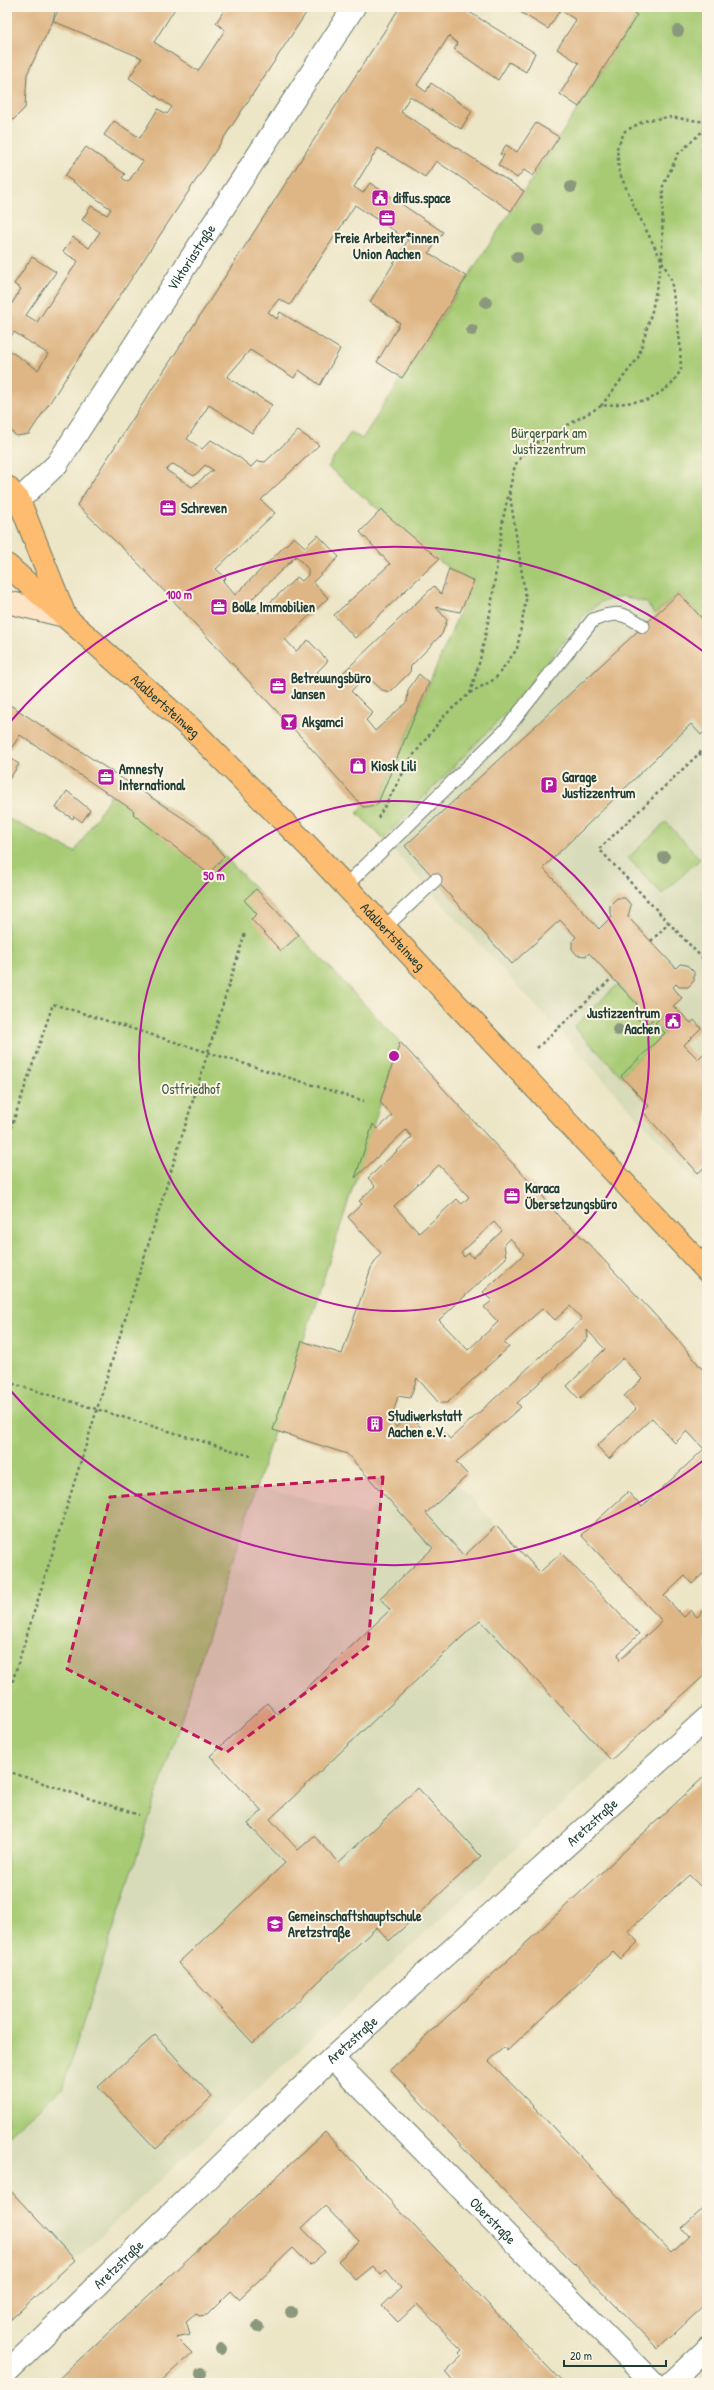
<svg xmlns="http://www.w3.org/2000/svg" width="714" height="2390" font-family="'Patrick Hand',sans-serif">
  <rect width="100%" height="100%" fill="#fcf5e5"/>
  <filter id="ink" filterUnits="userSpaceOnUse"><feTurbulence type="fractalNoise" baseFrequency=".025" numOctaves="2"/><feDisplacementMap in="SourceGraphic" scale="8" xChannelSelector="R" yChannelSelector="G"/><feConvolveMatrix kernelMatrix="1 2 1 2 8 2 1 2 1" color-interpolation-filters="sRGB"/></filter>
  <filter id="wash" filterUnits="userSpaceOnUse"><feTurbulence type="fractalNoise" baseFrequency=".012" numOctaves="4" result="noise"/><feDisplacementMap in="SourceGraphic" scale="16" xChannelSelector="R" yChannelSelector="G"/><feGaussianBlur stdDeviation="0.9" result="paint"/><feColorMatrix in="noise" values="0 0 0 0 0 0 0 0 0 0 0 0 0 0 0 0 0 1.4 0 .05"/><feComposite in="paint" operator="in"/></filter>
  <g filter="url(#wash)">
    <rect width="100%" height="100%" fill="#ece5c6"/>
    <g fill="#d8dbb9">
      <polygon points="679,593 707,624 707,1193 383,839 511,708 584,615 601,601 622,596 647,603"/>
      <polygon points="431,1455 540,1572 561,1553 639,1634 618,1653 620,1660 668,1706 7,2323 7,2137 62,2088 257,1487 367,1514"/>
    </g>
    <g fill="#a7cb75" stroke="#638454">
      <polygon points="642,7 707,7 707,624 679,593 655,614 647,603 622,596 601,602 584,615 511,708 383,839 357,813 363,807 377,805 473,581 449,569 328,467 351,432 362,439 579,107"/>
      <polygon points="122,777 198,828 400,1042 62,2088 7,2137 7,818 75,852"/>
      <polygon points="666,822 700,859 662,894 628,858"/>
      <polygon points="618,984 637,1004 635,1016 641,1022 649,1023 656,1016 656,1012 661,1017 656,1023 665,1033 621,1076 574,1027"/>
    </g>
    <g id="blocks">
      <g fill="#deb584" fill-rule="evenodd">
        <polygon points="7,7 56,7 53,21 27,74 25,108 7,126"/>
        <polygon points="60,7 176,7 154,42 198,71 225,30 216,23 226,7 310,7 29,434 16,436 7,426 7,349 38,370 48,354 14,332 7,342 7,311 21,289 14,284 32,257 56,272 26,315 37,322 78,261 63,252 73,237 89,248 100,232 82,220 91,206 107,215 111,209 65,176 86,147 125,174 122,178 128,182 143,161 104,135 114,121 140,138 158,109 167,114 172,107 129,78 142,58 53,21"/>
        <path d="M400,7H468L466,10L535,53L526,72L509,62L498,80L454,49L458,44L449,36L417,85L426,92L431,83L472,111L461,129L410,96L401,112L524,191L511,211L436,161L425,177L378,148L354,187L363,193L370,183L443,232L429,253L467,277L402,378L377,362L400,323L370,302L408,240L355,205L290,305L279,299L268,312L277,319L280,312L340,349L320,385L299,370L294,378L250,350L227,377L272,405L252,433L209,405L187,439L202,449L211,440L240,458L251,467L257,461L265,462L298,431L319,445L261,500L275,513L216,569L226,578L223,581L235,595L294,537L305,547L318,535L339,557L313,582L328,598L285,639L296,651L308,640L328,661L317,672L329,686L434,586L441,594L449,569L474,581L460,612L436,607L447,620L442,634L411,666L410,672L390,692L382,690L367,676L351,691L373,713L366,720L375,731L407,702L408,690L419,674L429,683L377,805L363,807L302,738L136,561L77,505ZM173,464L194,476L205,465L213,470L192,487L166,470ZM296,556L308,569V575L302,581L297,577L259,613L250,601Z"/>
        <polygon points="512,7 628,7 627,9 637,15 579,107 560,94 579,63 557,49 576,20 560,10 548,29"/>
        <polygon points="536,123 559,137 533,176 524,170 517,178 498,165 504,155 500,154 506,145 517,152"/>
        <polygon points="381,510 439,559 355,638 334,615 390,564 360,532"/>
        <polygon points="679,593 707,624 707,729 701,735 691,724 543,868 599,929 612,916 610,913 610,905 617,898 625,898 631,905 628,917 676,968 680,964 687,965 694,972 694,981 688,987 679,987 676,984 673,987 682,998 673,1006 691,1023 694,1020 701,1028 684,1045 698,1059 707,1050 707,1165 698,1173 643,1112 649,1106 621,1076 665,1033 655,1023 661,1017 656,1012 656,1016 649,1023 641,1022 634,1016 637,1004 618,984 589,953 586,956 577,955 572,949 572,941 576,937 560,920 512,964 405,846"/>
        <polygon points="7,703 198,828 224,856 209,874 133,814 134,811 20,735 7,755"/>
        <polygon points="7,756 19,764 7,783"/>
        <polygon points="67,791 90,810 82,822 74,816 73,819 56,808"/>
        <polygon points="256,889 299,935 281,951 251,919 257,914 244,900"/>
        <path d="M400,1042L541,1194L560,1218L586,1241L680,1342L707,1375V1570L692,1584L685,1576L664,1596L684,1617L691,1610L697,1617L707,1608V1673L611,1760L480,1620L270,1819L298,1850L314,1836L339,1862L418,1788L481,1856L389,1941L377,1927L253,2043L178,1963L285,1863L248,1824L262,1811L210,1756L267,1703L278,1715L390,1610L380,1598L433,1548L347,1454L273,1430L302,1341L342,1354L371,1268L381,1253L348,1217L362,1204L359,1201L375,1186L368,1178L412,1137L406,1130L355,1178L373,1124L377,1129L392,1116L380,1102ZM439,1165L469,1197L462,1204L457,1199L419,1233L394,1206ZM494,1222L502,1231L473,1258L469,1253L464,1257L461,1253ZM510,1238L524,1254L483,1292L492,1301L484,1307L498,1322L468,1350L439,1320L506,1258L504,1244ZM570,1306L582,1319L450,1439L438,1426L427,1435L410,1415L396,1427L391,1421L398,1396L410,1398L417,1378L439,1403H447L509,1347L504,1343L543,1308L555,1320ZM587,1330L605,1349L567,1386L579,1399L623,1358L642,1379L624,1396L636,1409L597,1446L609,1459L652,1418L675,1443L687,1431L704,1449L642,1507L628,1492L581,1535L662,1621L620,1660L618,1654L639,1634L561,1553L540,1572L496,1526L464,1556L426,1513L468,1475L456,1462L521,1407L517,1403L588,1338Z"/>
        <polygon points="707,1774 707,1880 700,1886 689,1875 628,1931 638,1942 621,1959 613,1951 507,2051 504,2047 489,2061 535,2108 671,2253 689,2236 682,2228 707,2205 707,2303 658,2349 527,2215 390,2070"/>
        <polygon points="155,2035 212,2097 156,2149 98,2087"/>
        <polygon points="325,2132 563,2383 454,2383 445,2372 462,2356 459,2353 462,2350 417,2304 398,2322 382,2306 401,2288 386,2270 381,2275 373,2266 356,2280 338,2261 359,2241 325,2206 302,2228 325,2252 310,2265 293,2248 239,2299 231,2291 207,2315 199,2316 196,2313 186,2321 190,2334 176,2337 192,2353 159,2383 54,2383"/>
        <polygon points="7,2187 75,2260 7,2323"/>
      </g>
    </g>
  </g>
  <g filter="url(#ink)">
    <use href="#blocks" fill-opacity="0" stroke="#677867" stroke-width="1"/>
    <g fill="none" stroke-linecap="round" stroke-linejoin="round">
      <g stroke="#677867" stroke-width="15">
        <g id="lane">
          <path d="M345,886L504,732L593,620C616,611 623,612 643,626"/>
          <polyline points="385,927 435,880"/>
        </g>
      </g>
      <g stroke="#677867" stroke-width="24">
        <g id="street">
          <path id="s1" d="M19,500L57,464L354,7"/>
          <path id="s2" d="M332,2058L653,2383"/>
          <path id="s3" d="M7,2372L332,2058L707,1718"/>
          <polyline points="671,2383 707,2349"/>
        </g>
      </g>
      <g stroke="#677867" stroke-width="24">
        <polyline id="secondary" points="7,602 65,616"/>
      </g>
      <g stroke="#677867" stroke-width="24">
        <g id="primary">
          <polyline points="7,487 19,500 64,613"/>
          <path id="s4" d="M7,565L196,733L309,847L707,1271"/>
        </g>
      </g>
      <g stroke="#677867" stroke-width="2.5" stroke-dasharray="3 3" stroke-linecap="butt">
        <polyline points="601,406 638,358 652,311 662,259 663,186 678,154 707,127"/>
        <polyline points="470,693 495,679 517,649 526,600 509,489"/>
        <polyline points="699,753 707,762"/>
        <polyline points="378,818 412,757 444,716 470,693 480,660 491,608 503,519 515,465 529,447 601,406 649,400 671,385 681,370 680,342 671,279 635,208 619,172 617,148 625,131 644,121 668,117 707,122"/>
        <polyline points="669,923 599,849 707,746"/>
        <polyline points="651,941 669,923 707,963"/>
        <polyline points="537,1048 612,978"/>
        <polyline points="7,1140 53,1004 364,1101"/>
        <polyline points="7,1382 254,1457"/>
        <polyline points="7,1699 245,933"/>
        <polyline points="7,1771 139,1815"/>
      </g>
      <use href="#lane" stroke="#fff" stroke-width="13"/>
      <use href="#street" stroke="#fff" stroke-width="22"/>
      <use href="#secondary" stroke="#fee4c6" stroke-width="22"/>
      <use href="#primary" stroke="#fdbc70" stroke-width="22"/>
    </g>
    <g fill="#8a987d">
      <circle cx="678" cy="31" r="6"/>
      <circle cx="571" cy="187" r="6"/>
      <circle cx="539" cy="230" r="6"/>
      <circle cx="517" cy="257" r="6"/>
      <circle cx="486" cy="302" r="6"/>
      <circle cx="472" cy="330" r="6"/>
      <circle cx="664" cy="857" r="6"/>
      <circle cx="618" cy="1030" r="6"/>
      <circle cx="291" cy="2312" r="6"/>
      <circle cx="258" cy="2327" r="6"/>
      <circle cx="221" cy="2349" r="6"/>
      <circle cx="201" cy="2373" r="6"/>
    </g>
  </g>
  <path fill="#c2185b" fill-opacity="0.2" stroke="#c2185b" stroke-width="3" stroke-dasharray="8 5" stroke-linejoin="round" d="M383,1477L368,1646L227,1752L67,1669L110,1497Z"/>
  <g fill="none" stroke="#b5179e" stroke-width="2">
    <circle cx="394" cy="1056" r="255"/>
    <path d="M704 1460A509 509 0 0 1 10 1390M10 722A509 509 0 0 1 704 652"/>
  </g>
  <defs>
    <g id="civic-square" transform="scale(0.9)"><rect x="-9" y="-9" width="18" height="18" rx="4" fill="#b5179e" stroke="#fcf5e5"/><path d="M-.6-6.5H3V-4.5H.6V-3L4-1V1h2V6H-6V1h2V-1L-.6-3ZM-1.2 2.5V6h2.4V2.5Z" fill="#fff"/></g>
    <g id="office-square" transform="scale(0.9)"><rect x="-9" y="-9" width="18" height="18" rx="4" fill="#b5179e" stroke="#fcf5e5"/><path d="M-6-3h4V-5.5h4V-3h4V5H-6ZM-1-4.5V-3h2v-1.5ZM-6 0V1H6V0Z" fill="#fff"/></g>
    <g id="bar-square" transform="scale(0.9)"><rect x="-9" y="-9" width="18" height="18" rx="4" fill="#b5179e" stroke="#fcf5e5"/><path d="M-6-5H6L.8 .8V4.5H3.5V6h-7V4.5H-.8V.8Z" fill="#fff"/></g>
    <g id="shop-square" transform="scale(0.9)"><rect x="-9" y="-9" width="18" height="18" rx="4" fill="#b5179e" stroke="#fcf5e5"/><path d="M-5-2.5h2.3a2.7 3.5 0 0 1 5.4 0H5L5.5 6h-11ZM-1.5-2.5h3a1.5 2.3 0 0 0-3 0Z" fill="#fff"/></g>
    <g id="parking-square" transform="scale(0.9)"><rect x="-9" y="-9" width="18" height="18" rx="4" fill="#b5179e" stroke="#fcf5e5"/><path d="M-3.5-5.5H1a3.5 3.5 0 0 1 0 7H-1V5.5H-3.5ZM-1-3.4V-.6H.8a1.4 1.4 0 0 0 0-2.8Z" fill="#fff"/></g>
    <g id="building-square" transform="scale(0.9)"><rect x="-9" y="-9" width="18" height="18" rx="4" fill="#b5179e" stroke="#fcf5e5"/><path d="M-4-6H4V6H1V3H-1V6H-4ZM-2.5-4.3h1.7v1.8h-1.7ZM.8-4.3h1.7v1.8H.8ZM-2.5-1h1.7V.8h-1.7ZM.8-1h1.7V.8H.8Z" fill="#fff"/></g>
    <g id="school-square" transform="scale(0.9)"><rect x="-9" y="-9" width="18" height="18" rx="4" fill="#b5179e" stroke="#fcf5e5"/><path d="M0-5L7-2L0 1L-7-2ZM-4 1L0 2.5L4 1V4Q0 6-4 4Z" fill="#fff"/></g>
  </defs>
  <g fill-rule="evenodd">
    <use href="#civic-square" x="380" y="198"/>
    <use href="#office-square" x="387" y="218"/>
    <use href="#office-square" x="168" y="508"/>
    <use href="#office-square" x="219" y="607"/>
    <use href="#office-square" x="278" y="686"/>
    <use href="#bar-square" x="289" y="722"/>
    <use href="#shop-square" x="358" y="766"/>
    <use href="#office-square" x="106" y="777"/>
    <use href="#parking-square" x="549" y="785"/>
    <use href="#civic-square" x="673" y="1021"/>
    <use href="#office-square" x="512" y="1196"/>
    <use href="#building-square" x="375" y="1424"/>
    <use href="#school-square" x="275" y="1924"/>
  </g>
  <g text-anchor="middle" stroke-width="4" stroke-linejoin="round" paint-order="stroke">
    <g font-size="14" font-weight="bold" fill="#1f3d34" stroke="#fcf5e5" text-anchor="start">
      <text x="393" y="203">diffus.space</text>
      <text x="387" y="243" text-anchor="middle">Freie Arbeiter*innen<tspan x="387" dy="16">Union Aachen</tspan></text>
      <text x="181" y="513">Schreven</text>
      <text x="232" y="612">Bolle Immobilien</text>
      <text x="291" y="683">Betreuungsbüro<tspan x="291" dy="16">Jansen</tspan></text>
      <text x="302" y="727">Akşamci</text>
      <text x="371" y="771">Kiosk Lili</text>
      <text x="119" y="774">Amnesty<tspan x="119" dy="16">International</tspan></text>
      <text x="562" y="782">Garage<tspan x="562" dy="16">Justizzentrum</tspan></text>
      <text x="660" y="1018" text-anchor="end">Justizzentrum<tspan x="660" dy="16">Aachen</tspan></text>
      <text x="525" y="1193">Karaca<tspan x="525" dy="16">Übersetzungsbüro</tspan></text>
      <text x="388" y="1421">Studiwerkstatt<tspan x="388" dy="16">Aachen e.V.</tspan></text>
      <text x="288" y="1921">Gemeinschaftshauptschule<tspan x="288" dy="16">Aretzstraße</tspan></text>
    </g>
    <g font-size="14" fill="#1f3d34" stroke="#fcf5e5">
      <text dy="5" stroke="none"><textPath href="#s1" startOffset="299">Viktoriastraße</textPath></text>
      <text dy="5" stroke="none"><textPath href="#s4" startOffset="212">Adalbertsteinweg</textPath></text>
      <text dy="5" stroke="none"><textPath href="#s4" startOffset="536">Adalbertsteinweg</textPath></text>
      <text dy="5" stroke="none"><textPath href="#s3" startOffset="803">Aretzstraße</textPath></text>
      <text dy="5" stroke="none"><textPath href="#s3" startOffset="479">Aretzstraße</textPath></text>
      <text dy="5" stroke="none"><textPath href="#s2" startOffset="229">Oberstraße</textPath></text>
      <text dy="5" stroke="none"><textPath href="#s3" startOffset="155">Aretzstraße</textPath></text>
    </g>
    <g font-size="14" fill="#3a5941" stroke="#fcf5e5">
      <text x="549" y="438">Bürgerpark am<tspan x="549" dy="16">Justizzentrum</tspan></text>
      <text x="191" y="1094">Ostfriedhof</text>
    </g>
  </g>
  <circle cx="394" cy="1056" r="6" fill="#b5179e" stroke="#fcf5e5" stroke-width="2"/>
  <g font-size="12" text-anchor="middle" font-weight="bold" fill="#b5179e" stroke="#fcf5e5" stroke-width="4" stroke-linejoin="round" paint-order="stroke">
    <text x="179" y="599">100 m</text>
    <text x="214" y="880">50 m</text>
  </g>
  <rect width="714" height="2390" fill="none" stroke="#fcf5e5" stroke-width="24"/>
  <path d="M564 2360v6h102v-6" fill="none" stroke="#1f3d34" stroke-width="2"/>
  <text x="570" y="2360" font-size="12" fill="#1f3d34" stroke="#fcf5e5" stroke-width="3" paint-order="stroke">20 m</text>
</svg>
